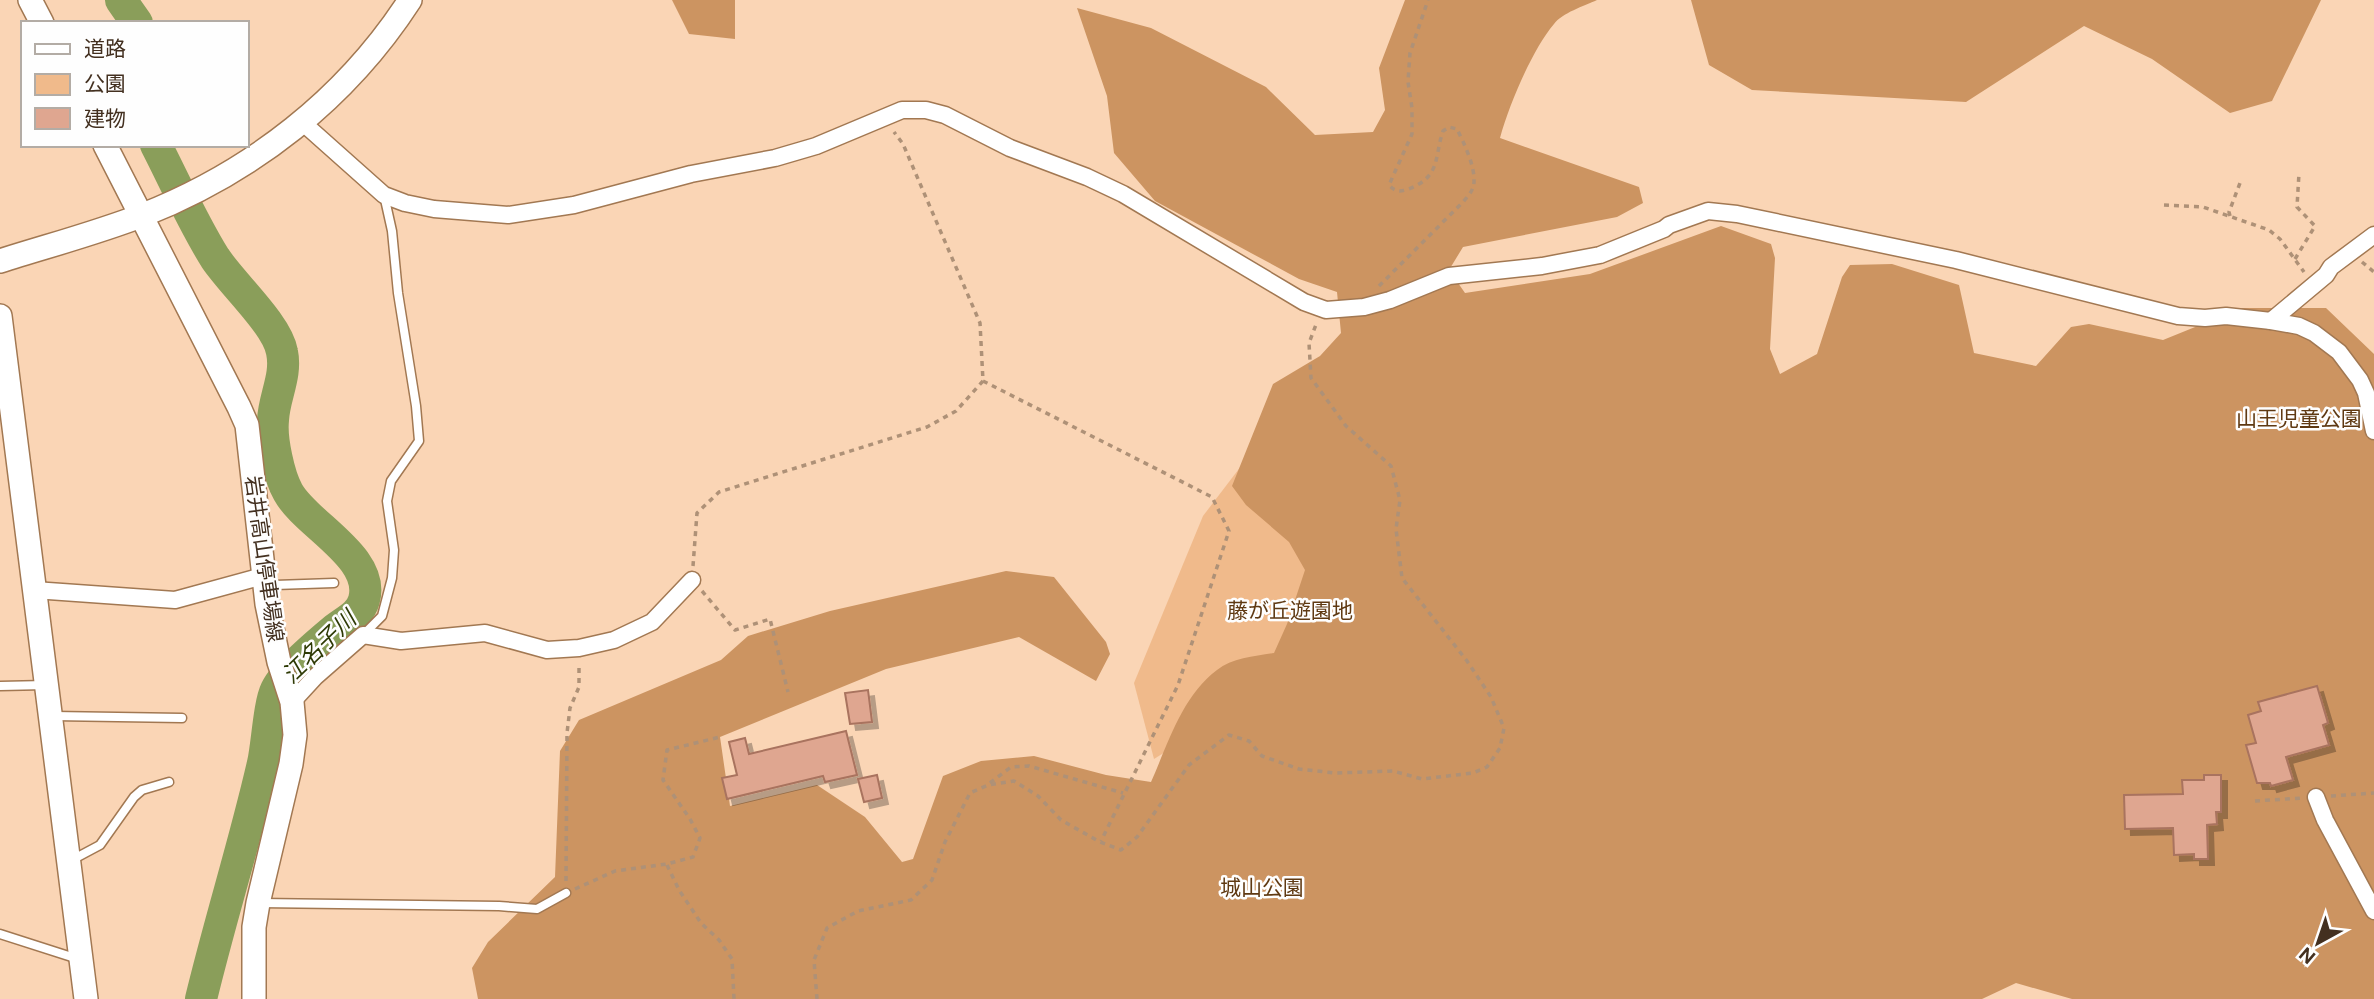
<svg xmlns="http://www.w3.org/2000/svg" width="2374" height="999" font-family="'DM Sans','Noto Sans JP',sans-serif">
  <defs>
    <filter id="shadow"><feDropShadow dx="6" dy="6" stdDeviation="0" flood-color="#0004"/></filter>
  </defs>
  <rect width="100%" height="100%" fill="#fad5b5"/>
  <polygon fill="#f0ba8b" points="1264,436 1402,557 1218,719 1154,759 1134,683 1203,516"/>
  <g fill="#cc9461">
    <polygon points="672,0 735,0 735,39 689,34"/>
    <path d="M1405,0H1597C1584,6 1562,13 1554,24C1532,50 1509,105 1500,138L1639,187L1643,203L1617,217L1463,247L1449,270L1465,293L1590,274L1721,226L1771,244L1775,258L1770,349L1780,374L1817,354L1842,277L1850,265L1892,264L1959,285L1974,353L2036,366L2071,327L2089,324L2163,340L2242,308H2326L2374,354V999H2072L2016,983L1982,999H478L472,968L488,942L555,877L560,751L579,720L721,660L748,636L830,611L1006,571L1054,577L1106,642L1110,654L1096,681L1019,637L886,669L720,737L730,806L817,785L865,817L902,862L913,859L943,776L981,761L1034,756L1106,775L1151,782C1168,744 1182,696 1217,670C1232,658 1256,656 1274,653L1287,624L1305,570L1289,542L1246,505L1232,486L1273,384L1320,356L1341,333L1337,292L1299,279L1155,201L1114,153L1107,96L1077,8L1151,28L1266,87L1315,135L1373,132L1385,110L1379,68Z"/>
    <polygon points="1691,0 2321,0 2272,101 2230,113 2152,59 2084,26 1966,102 1752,90 1709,65"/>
  </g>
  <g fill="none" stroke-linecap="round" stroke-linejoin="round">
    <g stroke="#8a9e5a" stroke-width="32">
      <polyline points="121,0 137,23"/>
      <path d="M156,145C175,182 193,223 215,258C233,285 277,324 282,352C287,376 274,397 273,420C271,439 279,476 288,492C306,525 376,557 364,600C360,615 345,621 335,629C317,644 286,670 276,690C269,704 267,746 263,763C245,842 220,920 201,999"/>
    </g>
  </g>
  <g fill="#dfa690" stroke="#a9735e" stroke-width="2" filter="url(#shadow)">
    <polygon points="2317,686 2328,723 2323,725 2329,745 2286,757 2293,780 2271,786 2270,783 2257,783 2246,745 2256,743 2248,715 2261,711 2258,702"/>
    <polygon points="868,690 872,722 850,724 845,693"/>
    <polygon points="846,731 857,775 825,782 823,776 727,799 722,778 737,775 729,742 745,738 749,754"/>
    <polygon points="877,775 882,798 864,802 858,779"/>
    <polygon points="2204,775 2221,775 2221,812 2216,812 2217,824 2207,825 2208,859 2194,859 2194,854 2174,855 2173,828 2125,829 2124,795 2183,794 2182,780 2204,780"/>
  </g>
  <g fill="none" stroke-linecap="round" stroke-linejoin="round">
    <g stroke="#a27852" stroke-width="11">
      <g id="lane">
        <polyline points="268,589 275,585 334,583"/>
        <polyline points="363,635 382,616 392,578 394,550 387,501 391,481 419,441 416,406 398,293 392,231 384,195"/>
        <polyline points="0,686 46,685"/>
        <polyline points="53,716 182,718"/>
        <polyline points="70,861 100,845 134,797 142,790 169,782"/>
        <polyline points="259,903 499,906 537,909 566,893"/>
        <polyline points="0,934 78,959"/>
      </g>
    </g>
    <g stroke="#a27852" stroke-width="19">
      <g id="street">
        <polyline points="302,122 384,195 405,203 434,209 508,215 574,205 691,174 775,158 816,146 902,110 926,110 945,115 1010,148 1087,177 1123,194 1304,302 1326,310 1364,307 1390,300 1449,276 1542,266 1600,255 1664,229 1669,225 1708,211 1737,214 1956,260 2178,316 2205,318 2226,316 2271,321 2299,326 2314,333 2339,352 2360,380 2366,393 2374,431"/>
        <polyline points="2271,321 2326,275 2331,267 2374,235"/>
        <polyline points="34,590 175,600 263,576"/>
        <polyline points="292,702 315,677 363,635 401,641 485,633 547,650 579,648 614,640 652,622 692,580"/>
        <polyline points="2316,797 2325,820 2374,911"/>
      </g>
    </g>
    <g stroke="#a27852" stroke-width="26">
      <g id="secondary">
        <polyline points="30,0 42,23"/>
        <polyline points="105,145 239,407 247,425 267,604 279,662 292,702 295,735 291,764 258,903 254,927 254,999"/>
        <path d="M0,261C47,246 97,233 143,215C252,172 346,99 410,0"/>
        <polyline points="0,316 86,999"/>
      </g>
    </g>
    <g stroke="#ae9177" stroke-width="3.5" stroke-dasharray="5 5" stroke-linecap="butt">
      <polyline points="2164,205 2203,207 2269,230 2280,239 2304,272"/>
      <polyline points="2230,216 2229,212 2240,183"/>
      <polyline points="2295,259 2315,226 2297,207 2299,173"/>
      <polyline points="2362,262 2374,272"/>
      <path d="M1379,286L1463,202C1468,196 1474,190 1474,182C1475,166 1464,143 1457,129L1449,127L1443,131C1434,158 1441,176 1409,189C1400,192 1395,192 1389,185L1412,134V108L1408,82L1410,53L1428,0"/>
      <polyline points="983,381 1212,497 1229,531 1178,685 1101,841"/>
      <polyline points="693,566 697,513 719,492 927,427 956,411 983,381 980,323 903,144 894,132"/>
      <polyline points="702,591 735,630 770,619 788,692"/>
      <polyline points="990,783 1011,767 1029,766 1123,793"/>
      <polyline points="2331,796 2374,793"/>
      <polyline points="2255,801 2302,798"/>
      <polyline points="667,865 679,890 701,923 719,940 732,959 734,999"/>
      <polyline points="566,881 567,733 570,708 579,687 579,664"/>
      <polyline points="575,889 615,871 667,864 693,857 700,838 690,819 663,780 667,750 720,737"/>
      <polyline points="817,999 814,960 827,928 858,911 911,900 932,880 945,842 970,793 988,785 1014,781 1038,796 1061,820 1100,842 1121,850 1137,837 1189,765 1229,735 1249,741 1262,756 1299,769 1335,773 1393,771 1422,779 1473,773 1487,767 1500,748 1504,728 1491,697 1467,661 1402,578 1396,529 1400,500 1391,466 1346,426 1311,378 1309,343 1317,322"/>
    </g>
    <use href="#lane" stroke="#fff" stroke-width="8"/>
    <use href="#street" stroke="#fff" stroke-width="16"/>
    <use href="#secondary" stroke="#fff" stroke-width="23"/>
  </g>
  <g text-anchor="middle" stroke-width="5" stroke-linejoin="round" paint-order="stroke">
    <g font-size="21" fill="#5f3912" stroke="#fefefe">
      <text x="2299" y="426">山王児童公園</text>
      <text x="1290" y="618">藤が丘遊園地</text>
      <text x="1262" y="895">城山公園</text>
    </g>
    <g font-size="21" fill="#433020" stroke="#fefefe">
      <text transform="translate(264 559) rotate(82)" y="7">岩井高山停車場線</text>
    </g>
    <g font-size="23" font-style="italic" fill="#2e3a05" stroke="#fefefe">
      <text transform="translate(319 647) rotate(-44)" y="8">江名子川</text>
    </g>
  </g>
  <rect x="21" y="21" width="228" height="126" fill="#fefefe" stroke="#b3aca5" stroke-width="2"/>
  <rect x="35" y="44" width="35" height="10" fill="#ffffff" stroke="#b3aca5" stroke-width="2"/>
  <text x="84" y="56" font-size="21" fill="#433020">道路</text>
  <rect x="35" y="74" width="35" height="21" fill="#f0ba8b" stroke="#b3aca5" stroke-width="2"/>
  <text x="84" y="91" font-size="21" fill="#433020">公園</text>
  <rect x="35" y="108" width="35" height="21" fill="#dfa690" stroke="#b3aca5" stroke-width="2"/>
  <text x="84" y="126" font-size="21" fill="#433020">建物</text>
  <g transform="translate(2318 943) rotate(220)" stroke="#fefefe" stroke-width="5" paint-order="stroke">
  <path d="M0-5L12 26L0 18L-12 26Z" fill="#433020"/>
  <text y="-10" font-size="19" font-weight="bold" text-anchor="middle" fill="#433020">N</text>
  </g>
</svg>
